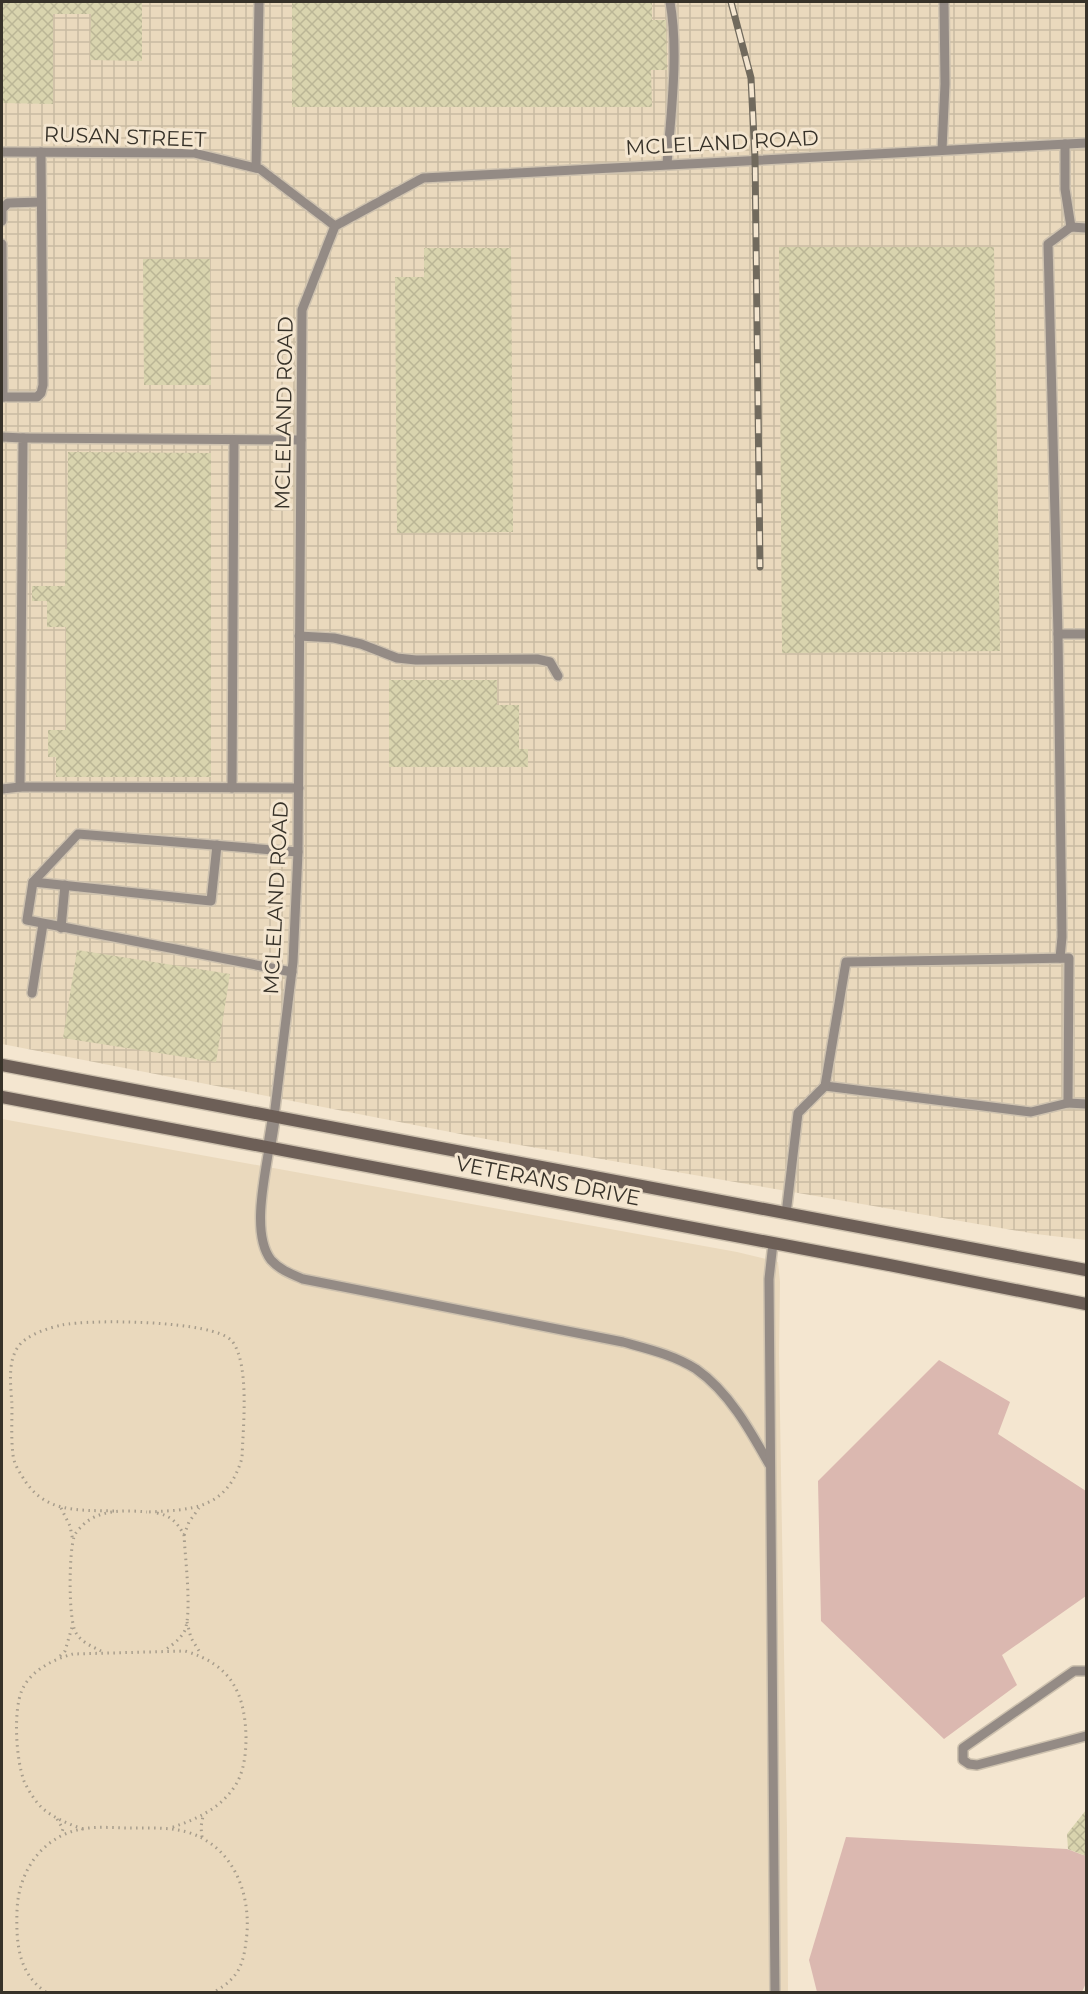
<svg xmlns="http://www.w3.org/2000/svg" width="1088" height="1994" font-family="Montserrat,sans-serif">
  <defs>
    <pattern id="industrial-grid" width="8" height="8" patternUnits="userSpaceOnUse" patternTransform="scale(1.5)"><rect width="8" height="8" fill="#ead9bd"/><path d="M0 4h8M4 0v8" fill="none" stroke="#c9bba2"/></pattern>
    <pattern id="building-cross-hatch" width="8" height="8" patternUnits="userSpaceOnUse" patternTransform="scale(1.5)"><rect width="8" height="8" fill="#d9d4ae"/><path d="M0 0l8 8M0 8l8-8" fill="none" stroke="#bbb696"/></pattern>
  </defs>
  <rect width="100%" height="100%" fill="#f4e6d0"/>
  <polygon fill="#ead9bd" points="2,1119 737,1252 778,1262 780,1282 779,1354 787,1830 788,1992 2,1992"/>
  <polygon fill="url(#industrial-grid)" points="2,2 1086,2 1086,1240 1036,1234 491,1140 2,1044"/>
  <g fill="#dbb8b0">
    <polygon points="939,1360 1010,1402 998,1434 1086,1491 1086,1596 1002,1655 1017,1685 944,1739 821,1621 818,1481"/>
    <polygon points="846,1837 1067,1849 1086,1856 1086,1983 1082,1992 817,1992 809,1960"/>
  </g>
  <g fill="url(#building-cross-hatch)">
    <polygon points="2,2 142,2 142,61 90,60 91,14 53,14 53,104 2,103"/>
    <polygon points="292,2 652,2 652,20 666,20 667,70 651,70 652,107 292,107"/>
    <polygon points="779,247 994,247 1000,651 782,653"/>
    <polygon points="424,248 511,248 513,532 397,533 395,277 424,277"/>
    <polygon points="143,259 210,259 211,385 144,385"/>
    <polygon points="68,452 211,453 211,777 56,777 56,757 48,757 48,730 66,730 66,627 47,627 47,601 32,601 32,586 65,586 65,549 67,549"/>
    <polygon points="389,680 497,680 497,705 519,705 519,749 528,749 528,767 389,767"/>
    <polygon points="77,950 230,974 216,1062 63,1038"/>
    <polygon points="1086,1810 1086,1856 1068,1849 1067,1834"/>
  </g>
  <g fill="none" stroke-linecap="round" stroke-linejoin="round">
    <g stroke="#cec2af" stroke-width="12">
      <g id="service">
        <polyline points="1065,144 1065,189 1071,227"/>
        <polyline points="942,150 945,84 944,2"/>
        <polyline points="2,152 194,153 260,169 335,226"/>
        <path d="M667,164C671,113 679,51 670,2"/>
        <polyline points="256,168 259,2"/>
        <polyline points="2,221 2,209 8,203 41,202"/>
        <polyline points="1086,228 1071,227 1048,244 1058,634 1086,634"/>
        <polyline points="2,244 3,397"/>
        <polyline points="2,397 37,397 41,393 43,385 41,152"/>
        <polyline points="2,437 23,438 20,787 2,789"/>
        <polyline points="23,438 301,440"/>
        <polyline points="1058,634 1062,937 1060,958"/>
        <polyline points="299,636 334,638 361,644 397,658 416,660 537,659 550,662 558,676"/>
        <polyline points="20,787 299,788"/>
        <polyline points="232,788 234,440"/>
        <polyline points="33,882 211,901 217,845"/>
        <polyline points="61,928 65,885"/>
        <polyline points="292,972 27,920 33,882 78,834 298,852"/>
        <polyline points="32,993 43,924"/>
        <polyline points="825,1086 1031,1112 1068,1103"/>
        <polyline points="274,1117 293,962 298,852 302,310 335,226 423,178 1086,143"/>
        <path d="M269,1148C265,1177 251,1234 271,1260C280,1270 291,1274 303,1279L623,1342C648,1349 674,1355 696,1369C729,1392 750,1430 769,1464"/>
        <polyline points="786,1214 798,1113 825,1086 846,962 1069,958 1068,1103 1086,1104"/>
        <polyline points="773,1243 769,1279 775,1992"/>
        <polyline points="1086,1671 1074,1671 963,1748 963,1760 969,1764 977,1765 1086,1736"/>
      </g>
    </g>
    <g stroke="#cec2af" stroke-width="15">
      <polyline id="minor" points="269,1148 274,1117"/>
    </g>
    <g stroke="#cec2af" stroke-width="15">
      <g id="secondary">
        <polyline points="2,1065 1086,1270"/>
        <polyline points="2,1097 884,1264 1086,1304"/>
      </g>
    </g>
    <g stroke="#a79d8c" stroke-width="3" stroke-dasharray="1.5 4.5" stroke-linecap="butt">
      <polyline points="61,1508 70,1526 73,1541"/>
      <path d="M114,1511C76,1510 43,1513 22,1476C18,1470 14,1463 13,1455C11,1439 12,1422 12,1405C11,1388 7,1362 18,1347C26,1335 48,1328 62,1325C90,1319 214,1320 232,1341C250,1364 243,1428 242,1458C227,1509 193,1510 147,1512"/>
      <path d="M157,1513C171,1516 177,1522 184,1535C185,1557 192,1611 185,1630C181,1639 172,1645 165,1650"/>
      <polyline points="184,1535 189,1522 199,1508"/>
      <polyline points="187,1622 191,1638 201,1654"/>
      <path d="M101,1651C93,1647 81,1642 76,1633C68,1620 69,1552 74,1537C75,1533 79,1529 82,1526C98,1509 126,1510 147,1512"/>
      <polyline points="60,1656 65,1651 72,1627"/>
      <polyline points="57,1819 63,1829 61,1834"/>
      <path d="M83,1829C68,1824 54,1818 42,1808C35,1801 28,1790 24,1781C16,1759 13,1711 22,1690C31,1670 54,1659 73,1654L185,1651C230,1664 245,1692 246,1737C246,1754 244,1772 235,1786C220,1809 195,1820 170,1828"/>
      <polyline points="202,1837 201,1827 203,1816"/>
      <path d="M46,1992C18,1974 16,1942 17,1911C18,1872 42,1836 82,1829C98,1826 116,1828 132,1828C150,1828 169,1827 187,1832C231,1845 250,1889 247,1933C244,1962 241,1977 214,1992"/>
    </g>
    <use href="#service" stroke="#948b85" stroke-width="9"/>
    <use href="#minor" stroke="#948b85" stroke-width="12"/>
    <use href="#secondary" stroke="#6d5f57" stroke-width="12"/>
    <g stroke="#716a5d" stroke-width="7">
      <polyline id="rail" points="731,2 751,78 755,159 760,567"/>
    </g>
    <use href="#rail" stroke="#f4e6d0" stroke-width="4.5" stroke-dasharray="14" stroke-linecap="butt"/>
  </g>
  <g text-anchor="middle" stroke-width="6" stroke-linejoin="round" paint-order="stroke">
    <g font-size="21" fill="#373229" stroke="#f4e6d0">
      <text transform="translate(125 137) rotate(2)" y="7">RUSAN STREET</text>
      <text transform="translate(722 143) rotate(-3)" y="7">MCLELAND ROAD</text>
      <text transform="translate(284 413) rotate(-89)" y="7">MCLELAND ROAD</text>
      <text transform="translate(276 898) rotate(-87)" y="7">MCLELAND ROAD</text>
      <text transform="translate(548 1181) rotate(11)" y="7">VETERANS DRIVE</text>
    </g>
  </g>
  <rect width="1088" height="1994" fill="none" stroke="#373229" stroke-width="6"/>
</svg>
